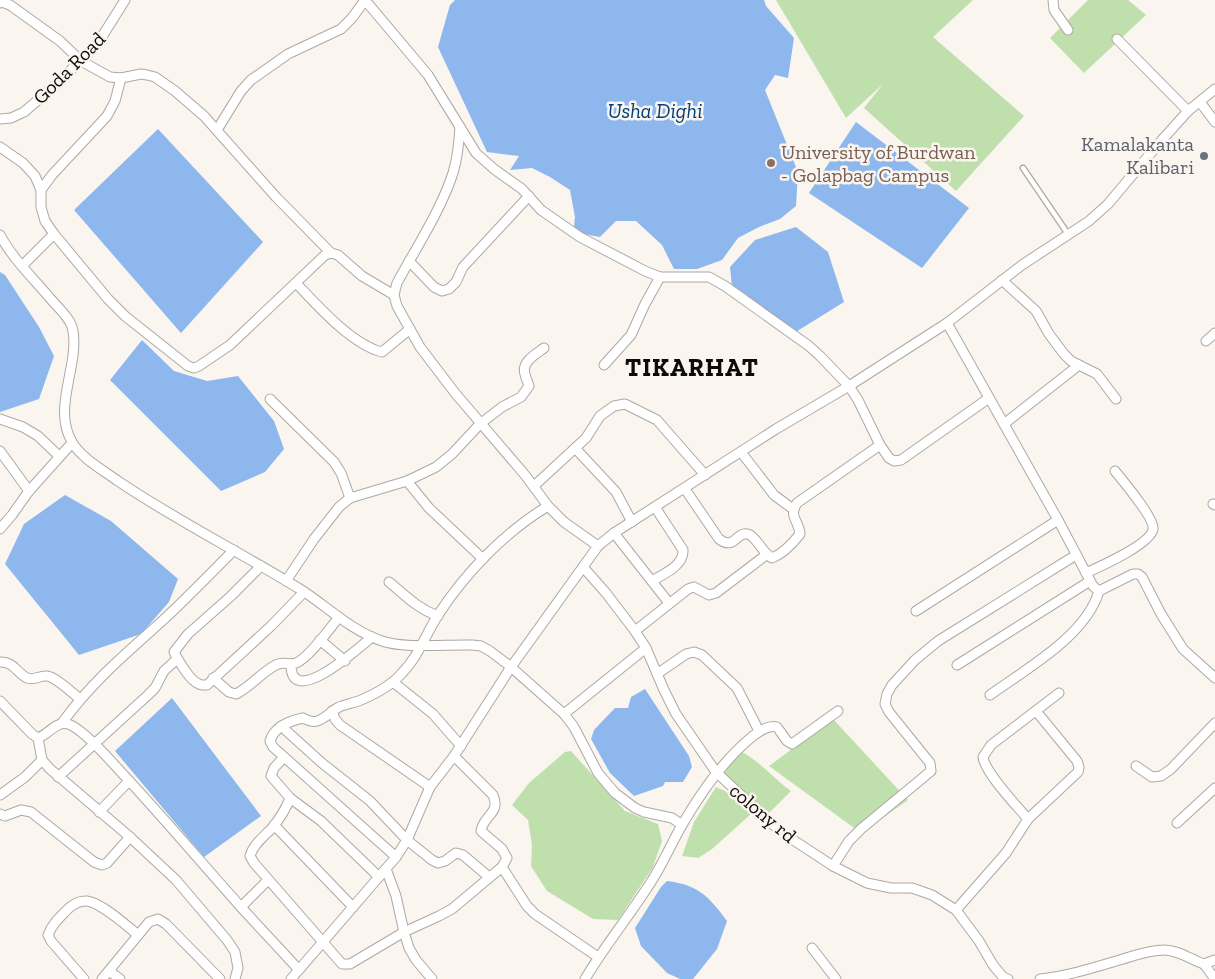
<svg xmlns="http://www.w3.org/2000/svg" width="1215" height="979" font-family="'Zilla Slab',serif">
  <rect width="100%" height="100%" fill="#faf5ef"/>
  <g fill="#bfe0ac">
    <polygon points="776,0 973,0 933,37 1024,116 956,191 864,108 883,84 846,118"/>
    <polygon points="1088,0 1128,0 1146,15 1084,73 1050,38"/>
    <polygon points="833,719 908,800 861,833 769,766"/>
    <polygon points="571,751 625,811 658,824 662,841 653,867 618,920 593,919 547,891 531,866 532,845 528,820 512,805 529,783 565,752"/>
    <path d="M740,751C760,761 773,778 791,791L768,814L719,773Z"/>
    <polygon points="716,787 725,791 751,814 712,849 698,858 682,856 694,822"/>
  </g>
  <g fill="#8db7ed">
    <polygon points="455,0 764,0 766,6 794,38 788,78 775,75 765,90 798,172 796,206 780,219 759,227 738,238 722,260 697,269 674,269 662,245 636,221 616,221 600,237 583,234 574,227 575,217 570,190 550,177 532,168 510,170 519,156 487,152 438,47 450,5"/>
    <polygon points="856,122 969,208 922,268 809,193"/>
    <polygon points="158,129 263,242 181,333 74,210"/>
    <polygon points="796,227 828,252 844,302 794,333 732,287 730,267 755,240"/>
    <polygon points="0,272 5,275 39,327 54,356 39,399 0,412"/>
    <polygon points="142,340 174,371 207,381 238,376 274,421 284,449 265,472 221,491 110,380"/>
    <polygon points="65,495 111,521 178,579 169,602 141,634 79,655 5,564 24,524"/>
    <polygon points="645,689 689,756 692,767 683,782 665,782 663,786 634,796 610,773 591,739 594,730 615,708 628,708 631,697"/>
    <polygon points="172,698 261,816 204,857 115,751"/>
    <path d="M667,881C699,885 709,897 727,921L717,949L693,979H680L667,973L641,946L635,928L661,887Z"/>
  </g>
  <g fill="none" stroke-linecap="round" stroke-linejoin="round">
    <g stroke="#ada8a3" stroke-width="7">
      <polyline id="service" points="1023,168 1068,234"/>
    </g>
    <g stroke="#ada8a3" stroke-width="11">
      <g id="minor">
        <polyline points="365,0 428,75 476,153 494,169 522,189 541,210 580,237 645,271 660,277 709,277 725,286 809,346 820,356 849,386 858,400 880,445 889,458 894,461 901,460 989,398"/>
        <polyline points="1053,0 1054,10 1068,30"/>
        <polyline points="0,3 2,2 10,5 60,41 81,61 110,77 121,78 141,74 147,75 155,77 175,91 204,116 276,197 331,253"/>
        <polyline points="1117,39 1188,111"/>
        <polyline points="1200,102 1215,122"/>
        <polyline points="0,119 11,118 24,112 60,81 98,43 125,0"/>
        <path d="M460,127C459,143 458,157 453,173C441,210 416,248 397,283L394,295L397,306L420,347L455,393L525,475L548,506L564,522L598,546"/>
        <polyline points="217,130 241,91 251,80 288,54 341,29 352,18 365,0"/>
        <polyline points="0,147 23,163 35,176 41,190 41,207 45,221 54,234 108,299 125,316 188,366 194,368 199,366 230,345 325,255 331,253 338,255 362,276 394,295"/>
        <polyline points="41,190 52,175 107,116 115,101 121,78"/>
        <path d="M0,235C13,259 32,277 49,297C57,307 71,318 73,331C79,367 52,408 72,442C81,458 103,470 118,481C177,521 242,553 303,591C329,608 352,631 382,641C405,649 447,644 472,645L481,646L490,651L511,667L564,714L574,727L598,773L615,793L635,808L644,812L672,818L682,825"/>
        <polyline points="409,261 434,287 442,291 449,289 456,282 463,267 529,196"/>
        <polyline points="22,266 54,234"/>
        <polyline points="1002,280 1036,311 1049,334 1064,354 1071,361 1097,374 1116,399"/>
        <path d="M296,283C317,305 352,345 382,352L410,329"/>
        <polyline points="947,323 1058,520 1093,586 1099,591 1133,574 1138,574 1142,577 1161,614 1183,649 1215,678"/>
        <polyline points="1206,341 1215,333"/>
        <polyline points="604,365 631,335 645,304 660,277"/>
        <polyline points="270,399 334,462 341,473 350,498"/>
        <polyline points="0,419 23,427 38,436 59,456"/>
        <polyline points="1004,424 1079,365"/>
        <polyline points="575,448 616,492 632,522"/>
        <polyline points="0,451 29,491"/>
        <polyline points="741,452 774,495 793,509"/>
        <polyline points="407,481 429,508 483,559"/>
        <polyline points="534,486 586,438 600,416 614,406 625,404 657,420 705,475"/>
        <path d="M685,489L719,539C735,551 736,531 748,534C757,537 762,553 772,558C782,554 793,543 800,534C799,520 788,517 797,503L880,445"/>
        <polyline points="1213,504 1215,505"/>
        <polyline points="0,529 12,515 29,491 72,443"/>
        <polyline points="614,533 669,603"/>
        <path d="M261,566L231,596L188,634L174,652C178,660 190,681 199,684C200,685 206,685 207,685L271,626L304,592"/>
        <polyline points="583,567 606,593 635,631 646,648 664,690 676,714 716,772 781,832 833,866 867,883 891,888 912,888 932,895 956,910 979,941 993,965 1003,977 1008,979"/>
        <path d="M1086,573C1099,567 1151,544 1153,529C1155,519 1123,481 1115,471"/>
        <path d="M286,581L314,539L339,507L350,498L407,481L436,467L452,454L480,424L502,407L521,397L529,386C528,382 526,379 525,374C521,362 536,354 544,348"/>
        <path d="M652,581C663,574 684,566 683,550L655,507"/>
        <path d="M389,582C405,595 418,609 438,616"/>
        <polyline points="916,611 1058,520"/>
        <polyline points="635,631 688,589 694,587 709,595 716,593 766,555"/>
        <polyline points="320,640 345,661"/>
        <path d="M0,662C13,661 17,673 27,678C34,681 40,675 47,676C56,677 72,693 80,699"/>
        <path d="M291,664C290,711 361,646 372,637"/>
        <polyline points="957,665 1090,581"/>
        <polyline points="657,674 686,654 694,652 702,655 737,688 759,731"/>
        <path d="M213,678L229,692L236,694C250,687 260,674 274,666C283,660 288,666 296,663C309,658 330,628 339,617"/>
        <polyline points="393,682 433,714 461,746"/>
        <path d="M990,695C1026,669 1086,636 1099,591"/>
        <path d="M0,701L32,734L38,738C49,734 56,721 68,724C82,728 110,760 121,772C162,816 200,861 240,906C259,927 279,948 299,970"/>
        <polyline points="332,711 335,719 340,725 430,787"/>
        <polyline points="564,714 646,648"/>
        <path d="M62,723C91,683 124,655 161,622C186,599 210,574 234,550"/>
        <polyline points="281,726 322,763 370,801 407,840 432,860 438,863 445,861 456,853 463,855 489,877"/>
        <polyline points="38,738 42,760 50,769 130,837 176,880 227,940 235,952 238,968 235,979"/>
        <path d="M284,757L274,768L271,776L290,798C286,809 280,818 273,827C265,836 253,844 250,856L254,863L342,964H350L404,932L439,916L452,909L502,867L507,858L502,849L481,831C483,815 501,814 493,795L454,756"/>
        <polyline points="1136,766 1152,777 1161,776 1171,769 1215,723"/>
        <polyline points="58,777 148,695 155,688 164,671 177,659"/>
        <polyline points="0,795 25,777 42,760"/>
        <polyline points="290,798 321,821 379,877"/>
        <polyline points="99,812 129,781"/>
        <polyline points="0,814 5,816 21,810 31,812 94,862 102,865 107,863 130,837"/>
        <path d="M1028,819C1017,806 985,773 983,757L991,745L1059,693"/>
        <polyline points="1177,823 1215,788"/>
        <polyline points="274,825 353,907"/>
        <path d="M396,857L273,747L270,741C274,727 289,721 303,718C307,720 311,723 317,721C325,719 331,711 339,707C346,704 354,703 361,700C375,694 392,685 402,673C418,657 426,634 438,615C466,572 505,532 548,506"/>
        <polyline points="833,866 849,841 861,829 931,771 930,763 889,712 885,704 887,694 892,685 915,660 938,641 1076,555"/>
        <polyline points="502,867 527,906 535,914 598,957"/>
        <polyline points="386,869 396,896 404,932 409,948 416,960 432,979"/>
        <polyline points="241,907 268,880"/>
        <polyline points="956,910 1006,853 1028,819 1078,772 1079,767 1077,761 1036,711"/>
        <polyline points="812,948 836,979"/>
        <polyline points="1204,964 1215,979"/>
        <polyline points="109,971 120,979"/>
        <path d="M84,979L51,941L48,935C52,925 57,920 64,913C70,906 77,900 87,901C102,903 127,926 138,935"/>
        <polyline points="102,979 149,922 158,919 166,924 220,979"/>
        <polyline points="291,979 396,857 407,840 430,787 454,756 511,667 598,546 614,533 776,429 849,386 947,323 1022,265 1089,221 1108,204 1161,141 1188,111 1215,89"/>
        <path d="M585,979C604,947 627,919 647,888C661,868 670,846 682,825C701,792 723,760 753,736C760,731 768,725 777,727L787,741L792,744L838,711"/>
        <path d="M1040,979C1068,976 1096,967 1123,959C1136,955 1150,950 1164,950C1178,950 1190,959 1204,964L1215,960"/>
      </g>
    </g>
    <use href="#service" stroke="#fff" stroke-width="4.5"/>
    <use href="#minor" stroke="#fff" stroke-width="9"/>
  </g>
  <circle fill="#6b7280" stroke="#faf5ef" stroke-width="2" cx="1204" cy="156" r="5"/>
  <circle fill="#8d6e63" stroke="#faf5ef" stroke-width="2" cx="771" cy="163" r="5"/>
  <g text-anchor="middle" stroke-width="5" stroke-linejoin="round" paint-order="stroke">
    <g font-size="20" fill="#0d0b09" stroke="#faf5ef">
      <text transform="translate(69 68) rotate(-45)" y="7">Goda Road</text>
      <text transform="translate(763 813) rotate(40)" y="7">colony rd</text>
    </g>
    <g font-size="20" fill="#5b616d" stroke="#faf5ef" text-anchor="end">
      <text x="1194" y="151">Kamalakanta<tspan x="1194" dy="23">Kalibari</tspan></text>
    </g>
    <g font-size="20" fill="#785e54" stroke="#faf5ef" text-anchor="start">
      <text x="781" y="159">University of Burdwan<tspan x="781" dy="23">- Golapbag Campus</tspan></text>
    </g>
    <g font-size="21" font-style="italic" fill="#023e7d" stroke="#faf5ef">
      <text x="655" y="118">Usha Dighi</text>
    </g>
    <g font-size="25" font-weight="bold" letter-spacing="1" fill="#0d0b09" stroke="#faf5ef">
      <text x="692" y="376">TIKARHAT</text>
    </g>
  </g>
</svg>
